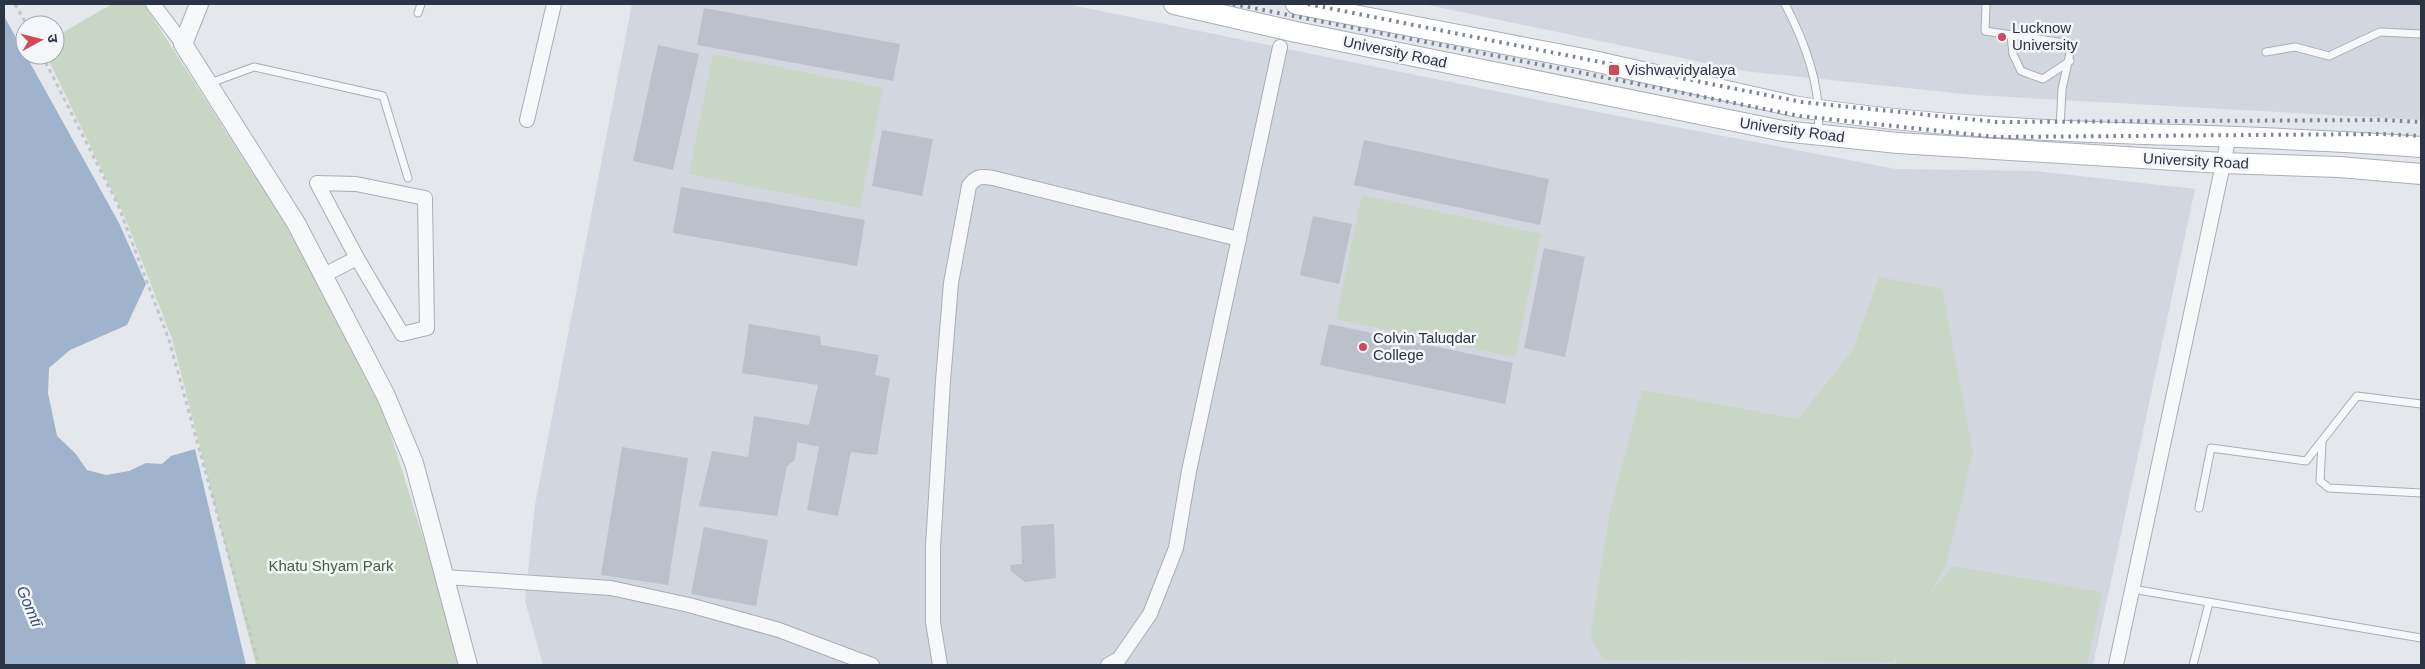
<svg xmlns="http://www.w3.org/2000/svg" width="2425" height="669" font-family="Helvetica,'Noto Sans Devanagari',sans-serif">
  <rect width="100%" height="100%" fill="#e4e7ec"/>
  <g fill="#d2d6de">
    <polygon points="632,4 1066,4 1608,114 1896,169 2035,171 2195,189 2093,665 543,665 525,601 535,505"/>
    <polygon points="1423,4 2421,4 2421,120 1974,95 1744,71"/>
  </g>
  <g fill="#c9d6c5">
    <polygon points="112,4 144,4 275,208 330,299 379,397 463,665 256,665 172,339 126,220 46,55 55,55 55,37"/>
    <polygon points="713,54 883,88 860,208 689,174"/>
    <polygon points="1362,195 1541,234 1515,358 1336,319"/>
    <polygon points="1879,277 1942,289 1973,453 1946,565 1929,596 1952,566 2102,592 2087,665 1896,665 1897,656 1893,662 1604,660 1590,637 1610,512 1642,390 1798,419 1853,350"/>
  </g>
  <polygon fill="#9fb4cc" points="4,16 119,223 146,284 127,325 70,350 49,368 48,393 57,436 75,453 87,470 106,475 129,471 146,463 162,464 171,456 195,449 246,665 4,665"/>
  <g fill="#bbc0ca">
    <polygon points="704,8 900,44 893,81 697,45"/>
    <polygon points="658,45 699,54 673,170 633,161"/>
    <polygon points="882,130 933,139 922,196 872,186"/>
    <polygon points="1364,140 1549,179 1540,225 1354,185"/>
    <polygon points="681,187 865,220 857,266 673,233"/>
    <polygon points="1313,216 1352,224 1339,284 1300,275"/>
    <polygon points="1544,248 1585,257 1565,357 1524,348"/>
    <polygon points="749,324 820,336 821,345 879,355 875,375 890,378 877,455 851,452 838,516 807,510 819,447 797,442 795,460 787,466 777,516 699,506 712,451 748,457 754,416 809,425 818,385 742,373"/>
    <polygon points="1329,324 1513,363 1505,404 1320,365"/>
    <polygon points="622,447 688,458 668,585 601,575"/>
    <polygon points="1054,524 1056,578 1025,582 1011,571 1010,565 1022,564 1021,526"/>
    <polygon points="704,527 768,540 756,606 691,594"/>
  </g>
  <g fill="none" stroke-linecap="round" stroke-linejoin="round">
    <g stroke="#a9aeb7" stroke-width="9">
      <g id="service">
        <path d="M1785,4C1805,42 1822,89 1818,132"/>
        <polyline points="1986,4 1985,31 2072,44 2062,89 2060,129"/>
        <polyline points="418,13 421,4"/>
        <polyline points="2011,35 2013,54 2021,71 2043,79 2070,61"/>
        <polyline points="2266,52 2295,47 2329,56 2380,32 2421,34"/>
        <polyline points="210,83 254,67 383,96 408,178"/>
        <polyline points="2322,443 2320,481 2329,488 2421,493"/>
        <polyline points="2199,508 2211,448 2306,461 2357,396 2421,404"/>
        <polyline points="2132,589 2421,638"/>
        <polyline points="2193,665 2209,603"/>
      </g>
    </g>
    <g stroke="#a9aeb7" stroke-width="16">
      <g id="minor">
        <polyline points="153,4 183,44"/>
        <polyline points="527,120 554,4"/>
        <polygon points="317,183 356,184 425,198 427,328 402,334 357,258"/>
        <polyline points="324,275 357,258"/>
        <polyline points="444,577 611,588 689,605 779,630 872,665"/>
        <path d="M940,665L933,622V547L943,381L951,283L969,186C976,176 981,176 993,178L1239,239"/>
        <polyline points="1108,665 1119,659 1150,614 1176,548 1189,471 1280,47"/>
        <polyline points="2116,665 2229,136"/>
      </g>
    </g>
    <g stroke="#a9aeb7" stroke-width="20">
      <polyline id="tertiary" points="199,4 183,44 296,223 386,396 414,463 468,665"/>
    </g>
    <g stroke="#a9aeb7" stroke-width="22">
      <g id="secondary">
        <polyline points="1174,4 1296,32 1783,131 1898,143 2223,163 2339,167 2421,174"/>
        <path d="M1296,4L1589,60L1793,106C2000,139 2212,130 2421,147"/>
      </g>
    </g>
    <g stroke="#c2c5cb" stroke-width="3" stroke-dasharray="4 4" stroke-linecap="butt">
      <polyline points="15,4 27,25"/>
      <polyline points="42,55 118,205 169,340 259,665"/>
    </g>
    <use href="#service" stroke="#f7f8fa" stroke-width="7"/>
    <use href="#minor" stroke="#f7f8fa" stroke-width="14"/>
    <use href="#tertiary" stroke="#f7f8fa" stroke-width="18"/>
    <use href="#secondary" stroke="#fff" stroke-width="20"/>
    <g stroke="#7d8696" stroke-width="4" stroke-dasharray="2.5 5" stroke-linecap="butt">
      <polyline points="1233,4 1800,116 1996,137 2383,134 2421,136"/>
      <polyline points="1308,4 1802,102 1997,122 2383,120 2421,122"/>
    </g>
  </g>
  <g fill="#d1495b" stroke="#f4f6f9" stroke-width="2">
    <circle cx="2002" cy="37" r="5"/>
    <rect x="1608" y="64" width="12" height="12" rx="2.5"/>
    <circle cx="1363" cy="347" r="5"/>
  </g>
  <g text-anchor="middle" stroke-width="5" stroke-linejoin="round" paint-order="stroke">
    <g font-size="15" fill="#2b3445" stroke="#f4f6f9" text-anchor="start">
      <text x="2012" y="33">Lucknow<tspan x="2012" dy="17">University</tspan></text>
      <text x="1625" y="75">Vishwavidyalaya</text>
      <text x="1373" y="343">Colvin Taluqdar<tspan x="1373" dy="17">College</tspan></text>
    </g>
    <g font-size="15" fill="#2b3445" stroke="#f4f6f9">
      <text transform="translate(1395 52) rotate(12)" y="5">University Road</text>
      <text transform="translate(1792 130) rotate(8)" y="5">University Road</text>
      <text transform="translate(2196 161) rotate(3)" y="5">University Road</text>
    </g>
    <g font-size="15" fill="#3f6138" stroke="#f4f6f9">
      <text x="331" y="571">Khatu Shyam Park</text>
    </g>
    <g font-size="16" font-style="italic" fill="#34527a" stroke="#f4f6f9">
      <text transform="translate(30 606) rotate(67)" y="6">Gomtī</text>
    </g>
  </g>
  <rect width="2425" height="669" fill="none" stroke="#2b3445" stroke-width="10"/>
  <g transform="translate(40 40) rotate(83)"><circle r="24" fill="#f4f6f9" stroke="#a4a8b1"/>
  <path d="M0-4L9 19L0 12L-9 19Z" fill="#d1495b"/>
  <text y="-8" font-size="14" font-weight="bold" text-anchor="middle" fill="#2b3445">उ</text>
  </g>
</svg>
